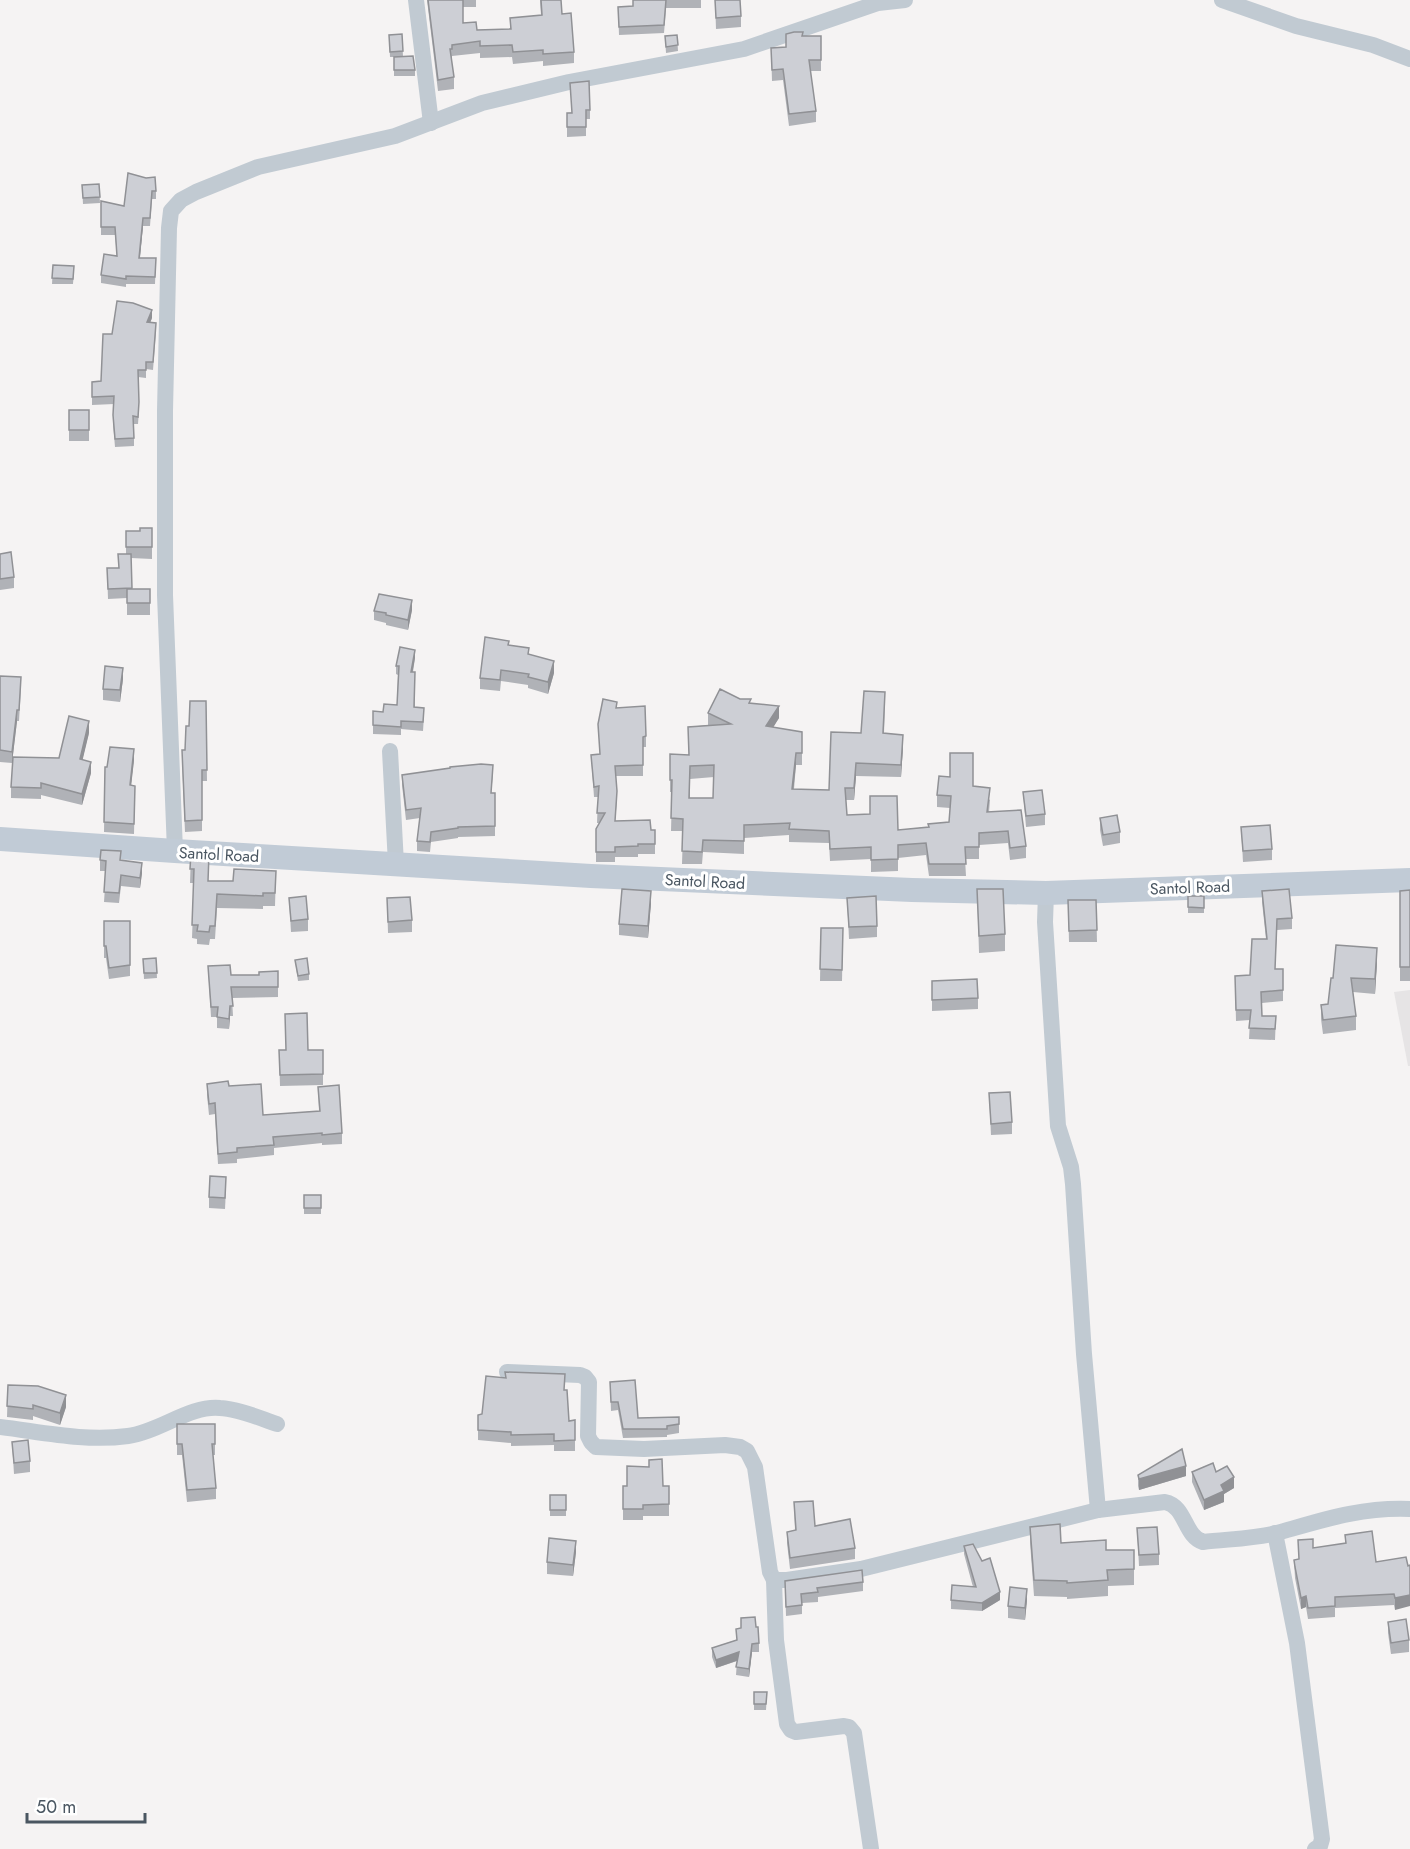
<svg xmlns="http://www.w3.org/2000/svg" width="1410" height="1849" font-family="Jost,sans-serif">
  <rect width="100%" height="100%" fill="#f5f3f3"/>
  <polygon fill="#e6e4e5" points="1410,990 1410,1066 1408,1066 1394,992"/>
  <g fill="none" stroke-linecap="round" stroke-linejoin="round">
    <g stroke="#c1cad2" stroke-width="16">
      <polyline points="416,0 431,123"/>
      <polyline points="1222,0 1296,26 1373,45 1410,59"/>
      <polyline points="390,751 396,864"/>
      <polyline points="175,851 165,595 165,411 169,228 171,211 181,200 196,192 258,167 395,136 482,103 569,82 744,49 878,3 905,0"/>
      <path d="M1046,893L1045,922L1058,1126L1071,1167L1073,1184L1084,1354L1098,1510L1165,1502C1186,1506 1184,1536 1203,1542C1227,1539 1254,1539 1277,1533C1323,1520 1361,1507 1410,1509"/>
      <polyline points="507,1372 580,1375 585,1377 589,1382 588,1436 591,1442 596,1447 644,1449 725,1445 740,1447 747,1451 755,1467 770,1572 774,1580 787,1580 861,1569 1098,1510"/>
      <path d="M0,1427C42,1432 85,1442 128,1436C159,1432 190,1405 220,1408C239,1409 259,1418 277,1424"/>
      <polyline points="1275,1533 1297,1643 1322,1839 1320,1846 1315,1849"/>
      <polyline points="774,1580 776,1640 787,1724 791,1730 796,1732 844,1726 849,1727 854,1733 871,1849"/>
    </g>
    <polyline stroke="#c1cbd6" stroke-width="24" points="0,839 175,851 591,876 912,890 1046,893 1410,880"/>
  </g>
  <g fill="#b0b2b7" fill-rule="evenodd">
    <polygon points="427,0 476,0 476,7 463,7 463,23 477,30 510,29 510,18 541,15 540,0 561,0 562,14 574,52 574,63 543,66 543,61 513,64 512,57 480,58 480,53 452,56 452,60 451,60 454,77 454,89 438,91"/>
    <polygon points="633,0 701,0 701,8 666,8 664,33 619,35 618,7 633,6"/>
    <polygon points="715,0 741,16 741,27 716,29"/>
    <polygon points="402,34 403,57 415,70 415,76 394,76 394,57 390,57 389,35"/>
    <polygon points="677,35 678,51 666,53 665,36"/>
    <polygon points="802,36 821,36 821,71 810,71 816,111 816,122 789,126 783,80 772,81 771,48 786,47"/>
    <polygon points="590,110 590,119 586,119 586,136 567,137 567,113"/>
    <polygon points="128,173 156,191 156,199 152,199 150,226 143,226 140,258 156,258 155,284 126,284 126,287 101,283 101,275 117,256 115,235 101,235 101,201 124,206"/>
    <polygon points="99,184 100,203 83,204 82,185"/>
    <polygon points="53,265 74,271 73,284 52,284"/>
    <polygon points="152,318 150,323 156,331 153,370 146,369 146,378 138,377 139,410 138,424 134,424 134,446 115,447 113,423 114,404 92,405 92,382 101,381 112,334"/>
    <rect x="69" y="410" width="20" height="31"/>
    <polygon points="152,528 152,559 131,558 132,589 150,589 150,615 127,615 127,598 108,599 107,568 118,568 126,554 126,531 140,531"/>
    <polygon points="0,554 14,577 14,588 0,590"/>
    <polygon points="412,610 408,630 386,625 386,623 374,620 374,611"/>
    <polygon points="509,645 529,654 554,673 548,694 528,688 528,685 501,681 500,691 480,689 480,678"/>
    <polygon points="415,658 413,672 415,707 424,716 423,731 401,729 401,735 373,734 373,711 383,712 397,705 398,675 396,674 396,666"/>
    <polygon points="0,676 21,688 19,721 17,721 12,763 0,762"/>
    <polygon points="123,679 120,702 103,700 103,689"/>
    <path d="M740,699L751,703L779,718L773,727L802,732V765H796L794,789L829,790L861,733L885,704L884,733L903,747L901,777L856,776L854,800H846L847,815L898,830L928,827L949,822L950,808L937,807V795L973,786L990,800L989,812L1026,846V858L1010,860L1008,843L979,845V859H965L966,876H929L926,855L898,858V871L871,872V859L830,861L829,843L789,842V835L744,838V854L703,852L702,864H682L683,831H671L672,792H670V754L689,755L688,727L708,725V713ZM714,777L713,798H690V779Z"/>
    <polygon points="206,701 207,781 202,781 202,831 185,832 182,760 185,750 189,726"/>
    <polygon points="617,707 646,736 646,747 643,747 643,776 616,776 617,801 615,821 651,830 655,830 655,854 638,854 638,857 615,857 615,862 596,862 596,829 600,823 597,823 598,797 594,797 591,755 600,754 598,724"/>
    <polygon points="89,733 82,760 91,773 82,805 41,795 41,799 11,798 11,787 59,758"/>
    <polygon points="134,760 131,785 135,786 134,834 104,832 105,767 107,767"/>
    <polygon points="402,775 493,775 491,793 495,793 495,836 458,837 458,838 431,842 430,852 417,851 417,841 420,818 406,820 402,785"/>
    <polygon points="1023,792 1045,814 1045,825 1026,827"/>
    <polygon points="1100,818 1120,832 1120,843 1103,846 1100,830"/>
    <polygon points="1241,827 1272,849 1272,860 1243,862"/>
    <polygon points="191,853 209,881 233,881 276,871 275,906 263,906 263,909 217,908 215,939 210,939 209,945 197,944 197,939 192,938 194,883 190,883"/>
    <polygon points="100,860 121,860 142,873 140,888 121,886 119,903 104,902 106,871 100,871"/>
    <polygon points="977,889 1005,934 1005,951 979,953"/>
    <polygon points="1410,890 1410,981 1400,981 1400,891"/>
    <polygon points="1262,891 1292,918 1292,929 1277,930 1275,969 1283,969 1283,1001 1262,1003 1262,1016 1276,1016 1275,1040 1249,1039 1250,1020 1236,1021 1235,976 1250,975 1266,939 1262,902"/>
    <rect x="1188" y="896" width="16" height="17"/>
    <polygon points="289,898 308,919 308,931 291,932"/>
    <polygon points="387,898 412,920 412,932 388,933"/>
    <polygon points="847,898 877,926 877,937 849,939"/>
    <polygon points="1068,900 1096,900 1097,942 1069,942"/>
    <polygon points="651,903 648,938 619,935 619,924"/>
    <polygon points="104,921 130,921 130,976 109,979 106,958 104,958"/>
    <polygon points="821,928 843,928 842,981 820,981"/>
    <polygon points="156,958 157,978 144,979 143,959"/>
    <polygon points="295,960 309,974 309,980 298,981"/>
    <polygon points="1377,962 1375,994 1353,992 1356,1016 1356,1030 1323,1034 1321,1019 1321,1005 1328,1004 1333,978"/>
    <polygon points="208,966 231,975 278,987 278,997 232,998 233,1016 230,1016 229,1029 217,1028 217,1017 211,1017"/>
    <polygon points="932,981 978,998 978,1009 932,1011"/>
    <polygon points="279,1050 323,1050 323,1085 280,1086"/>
    <polygon points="207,1084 229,1086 263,1115 319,1111 318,1087 342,1133 342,1144 322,1145 322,1143 274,1148 274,1155 237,1159 237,1163 218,1164 215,1114 209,1115 207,1095"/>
    <polygon points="989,1093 1012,1122 1012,1134 991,1135"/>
    <polygon points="226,1189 225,1209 209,1208 209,1197"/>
    <rect x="304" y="1195" width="17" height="19"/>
    <polygon points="610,1382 638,1418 679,1424 679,1433 667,1435 667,1437 623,1438 618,1410 611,1411"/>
    <polygon points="8,1385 66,1407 60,1425 33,1416 33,1420 7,1417"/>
    <polygon points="564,1390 569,1421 575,1420 575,1451 554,1451 554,1445 511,1446 511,1443 478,1440 478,1415 482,1414"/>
    <polygon points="177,1424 215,1424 215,1455 213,1455 216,1488 216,1499 187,1502 182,1455 177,1455"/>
    <polygon points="12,1442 30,1461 30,1472 14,1474"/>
    <polygon points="1192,1472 1216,1472 1234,1488 1224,1494 1224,1502 1204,1510 1192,1482"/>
    <polygon points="1138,1475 1186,1476 1139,1490 1138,1486"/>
    <polygon points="623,1486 669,1486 669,1516 643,1516 643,1520 623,1520"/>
    <rect x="550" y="1495" width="16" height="21"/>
    <polygon points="794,1502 815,1526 855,1548 855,1559 790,1569 787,1543 787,1532 795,1530"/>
    <polygon points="1030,1527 1061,1543 1106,1550 1134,1550 1134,1585 1108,1586 1108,1596 1067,1599 1067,1597 1034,1596 1030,1542"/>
    <polygon points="1137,1528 1159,1554 1159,1565 1139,1566"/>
    <polygon points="1345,1535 1376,1562 1406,1557 1395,1610 1394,1605 1335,1608 1335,1617 1308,1619 1306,1607 1301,1609 1295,1578 1294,1560 1299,1559 1298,1540 1313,1548 1345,1544"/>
    <polygon points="964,1546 1000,1600 982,1611 951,1609 951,1600 973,1587 964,1554"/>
    <polygon points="576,1552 573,1576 547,1574 547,1562"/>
    <polygon points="785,1581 863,1582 863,1591 818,1597 818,1602 802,1603 802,1614 786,1616"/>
    <polygon points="1027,1600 1025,1620 1008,1618 1008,1606"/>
    <polygon points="1388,1622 1409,1640 1409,1652 1391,1654 1388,1633"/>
    <polygon points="756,1627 759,1643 759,1652 752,1652 749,1677 736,1675 737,1661 716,1668 712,1657 712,1648 736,1640"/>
    <polygon points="754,1692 767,1692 766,1710 754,1710"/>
  </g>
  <g fill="#909195">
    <polygon points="143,218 143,226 139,266 139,258"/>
    <polygon points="152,310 152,318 147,330 147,322"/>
    <polygon points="412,600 412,610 408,630 408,620"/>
    <polygon points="415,650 415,658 411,680 411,672"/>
    <polygon points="554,661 554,673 548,694 548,682"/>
    <polygon points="123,668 123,679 120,702 120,690"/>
    <polygon points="779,706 779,718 766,739 766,726"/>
    <polygon points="17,710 17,721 12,763 12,752"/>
    <polygon points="89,721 89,733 80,771 80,759"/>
    <polygon points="903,735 903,747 901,777 901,765"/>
    <polygon points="134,749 134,760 130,796 130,785"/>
    <polygon points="796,753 796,765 792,801 792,789"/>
    <polygon points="91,762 91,773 82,805 82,794"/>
    <polygon points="856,763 856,776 854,800 854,788"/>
    <polygon points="142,863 142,873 140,888 140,878"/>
    <polygon points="651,891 651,903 648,938 648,926"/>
    <polygon points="1377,948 1377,962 1375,994 1375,979"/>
    <polygon points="230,1006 230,1016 229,1029 229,1019"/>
    <polygon points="66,1395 66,1407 60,1425 60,1413"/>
    <polygon points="1186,1466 1186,1476 1139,1490 1139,1479"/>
    <polygon points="1234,1477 1234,1488 1224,1494 1224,1502 1204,1510 1204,1500 1221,1485"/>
    <polygon points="576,1541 576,1552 573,1576 573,1565"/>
    <polygon points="1027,1589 1027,1600 1025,1620 1025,1608"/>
    <polygon points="1000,1592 1000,1600 982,1611 982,1603"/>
    <polygon points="1410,1595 1410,1606 1395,1610 1395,1598"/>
    <polygon points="1306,1596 1306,1607 1301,1609 1301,1598"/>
    <polygon points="752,1644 752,1652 749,1677 749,1669"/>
    <polygon points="739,1652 739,1660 716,1668 716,1660"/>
  </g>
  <g fill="#cdcfd5" stroke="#909195" stroke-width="1.5" fill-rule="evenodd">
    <polygon points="428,0 463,0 463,23 476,22 477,30 511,29 510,18 542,15 541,0 561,0 562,14 571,13 574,52 543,54 543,50 513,52 512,45 480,46 480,41 452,45 452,49 450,49 454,77 438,80"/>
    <polygon points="633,0 666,0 664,25 619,27 618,7 633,6"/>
    <polygon points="715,0 740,0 741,16 716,18"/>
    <polygon points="794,32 803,32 802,36 821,36 821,60 809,60 816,111 789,114 783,69 772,70 771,48 786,47 786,34"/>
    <polygon points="402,34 403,51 390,52 389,35"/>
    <polygon points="677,35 678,45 666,47 665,36"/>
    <polygon points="413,56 415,70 394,70 394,57"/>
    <polygon points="589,81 590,110 586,110 586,127 567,127 567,113 572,113 570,83"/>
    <polygon points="128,173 146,178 155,177 156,191 152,191 150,218 143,218 139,258 156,258 155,277 126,276 126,279 101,275 104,254 117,256 115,227 101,227 101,201 124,206"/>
    <polygon points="99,184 100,197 83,198 82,185"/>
    <polygon points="53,265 74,266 73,279 52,278"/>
    <polygon points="117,301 133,303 152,310 147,322 156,323 153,362 146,362 146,370 138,370 139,402 138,417 133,416 134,438 115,439 113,415 114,396 92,397 92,382 101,381 103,334 112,334"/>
    <rect x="69" y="410" width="20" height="20"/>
    <polygon points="140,528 152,528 152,547 126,547 126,531 140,531"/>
    <polygon points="11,552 14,577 0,579 0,554"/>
    <polygon points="118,554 131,554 132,588 108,589 107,568 119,568"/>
    <rect x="127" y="589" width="23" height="14"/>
    <polygon points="379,594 412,600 408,620 386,615 386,613 374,611"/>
    <polygon points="485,637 509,641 508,645 529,648 528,654 554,661 548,682 528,677 529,674 501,670 500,680 480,678"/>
    <polygon points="400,647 415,650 411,672 415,672 414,707 424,708 423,722 401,721 401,727 373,725 373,711 383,712 384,704 397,705 399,666 396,666"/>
    <polygon points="105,666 123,668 120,690 103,689"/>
    <polygon points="0,676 21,677 19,710 17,710 12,752 0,750"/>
    <path d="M720,689L740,699H751L749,703L779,706L766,726L802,732V753H796L792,789L829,790L831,732L861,733L864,691L885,692L883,733L903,735L901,765L856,763L854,788H845L847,815L870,814V796H897L898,830L929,827L928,824L949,822L951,796L937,795L939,776L950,777V753H973V786L990,788L987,812L1021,810L1026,846L1010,848L1008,831L979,833V847H965L966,864H929L926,843L898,845V859L871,860V847L830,849L829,831L789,829L790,823L744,825V841L703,840L702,852L682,851L683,819L671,818L672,780H670V754L689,755L688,727L731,724L708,713ZM714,765L713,798H689L690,766Z"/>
    <polygon points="603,699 617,702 616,708 645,706 646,736 643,737 643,765 615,766 617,791 615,821 650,820 651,830 655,830 655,844 638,844 638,846 615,847 615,852 596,852 596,829 605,813 597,813 599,786 594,787 591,755 600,754 598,724"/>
    <polygon points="190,701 206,701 207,770 202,770 202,820 185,821 182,750 185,750 186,726 189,726"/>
    <polygon points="69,716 89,721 80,759 91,762 82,794 41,783 41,788 11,787 13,757 59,758"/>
    <polygon points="110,747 134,749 130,785 135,786 134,824 104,822 105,767 107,767"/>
    <polygon points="481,764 493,765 491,793 495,793 495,826 458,827 458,828 431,832 430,842 417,841 421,808 406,810 402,775 450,768 450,767"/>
    <polygon points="1042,790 1045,814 1026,816 1023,792"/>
    <polygon points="1117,815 1120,832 1103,835 1100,818"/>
    <polygon points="1270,825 1272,849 1243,851 1241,827"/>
    <polygon points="101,850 121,851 120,860 142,863 140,878 121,875 119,893 104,892 106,861 100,860"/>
    <polygon points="191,853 209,854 208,881 233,881 234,869 276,871 275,893 263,893 263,896 217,894 215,926 210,926 209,932 197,931 198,925 192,925 194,869 190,869"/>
    <polygon points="622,889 651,891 648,926 619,924"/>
    <polygon points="977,889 1003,889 1005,934 979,936"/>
    <polygon points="1289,889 1292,918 1277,919 1275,969 1283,969 1283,990 1261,992 1262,1016 1276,1016 1275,1029 1249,1028 1251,1010 1236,1010 1235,976 1250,975 1252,939 1267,939 1262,891"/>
    <polygon points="1410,890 1410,967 1400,967 1400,891"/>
    <polygon points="306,896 308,919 291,921 289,898"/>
    <polygon points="876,896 877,926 849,927 847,898"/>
    <polygon points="1188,896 1204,896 1204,908 1188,907"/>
    <polygon points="410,897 412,920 388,922 387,898"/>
    <polygon points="1068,900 1096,900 1097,930 1069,931"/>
    <polygon points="104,921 130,921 130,965 109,968 106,946 104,946"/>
    <polygon points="821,928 843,928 842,970 820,969"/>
    <polygon points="1336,945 1377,948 1375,979 1351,978 1356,1016 1323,1020 1321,1005 1328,1004 1331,978 1333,978"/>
    <polygon points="156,958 157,973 144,973 143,959"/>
    <polygon points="307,958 309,974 298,976 295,960"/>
    <polygon points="230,965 231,975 259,975 259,972 278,971 278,987 231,987 233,1006 230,1006 229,1019 217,1017 218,1007 211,1007 208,966"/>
    <polygon points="977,979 978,998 932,1000 932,981"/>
    <polygon points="307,1013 308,1050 323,1050 323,1074 280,1075 279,1050 286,1050 285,1014"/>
    <polygon points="228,1081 229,1086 261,1084 263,1115 320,1111 318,1087 339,1085 342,1133 322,1135 322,1133 273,1137 274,1145 237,1148 237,1152 218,1154 215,1103 209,1104 207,1084"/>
    <polygon points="1010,1092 1012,1122 991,1124 989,1093"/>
    <polygon points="210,1176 226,1177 225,1198 209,1197"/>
    <rect x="304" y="1195" width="17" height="13"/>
    <polygon points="505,1372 565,1374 564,1390 567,1390 569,1421 575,1420 575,1440 554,1441 554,1434 511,1435 511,1432 478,1430 478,1415 482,1414 486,1376 506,1378"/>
    <polygon points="635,1380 638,1418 679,1417 679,1424 667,1426 667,1429 623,1429 618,1402 611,1402 610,1382"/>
    <polygon points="8,1385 38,1386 66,1395 60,1413 33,1405 33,1409 7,1406"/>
    <polygon points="177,1424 215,1424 215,1444 212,1444 216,1488 187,1490 182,1444 177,1444"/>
    <polygon points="28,1440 30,1461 14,1463 12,1442"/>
    <polygon points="1182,1449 1186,1466 1139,1479 1138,1475"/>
    <polygon points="662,1459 663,1486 669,1486 669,1504 643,1505 643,1509 623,1509 623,1486 627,1486 627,1466 649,1467 649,1460"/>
    <polygon points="1213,1463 1216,1472 1227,1466 1234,1477 1221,1485 1224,1491 1204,1500 1192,1472"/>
    <rect x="550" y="1495" width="16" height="15"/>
    <polygon points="813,1501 815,1526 850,1519 855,1548 790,1558 787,1532 796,1530 794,1502"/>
    <polygon points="1060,1524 1061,1543 1106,1540 1106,1550 1134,1550 1134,1569 1107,1570 1108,1580 1067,1583 1067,1581 1034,1580 1030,1527"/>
    <polygon points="1157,1527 1159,1554 1139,1555 1137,1528"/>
    <polygon points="1372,1531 1376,1562 1406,1557 1408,1566 1410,1565 1410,1595 1395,1598 1394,1594 1335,1597 1335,1606 1308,1608 1306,1596 1301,1598 1295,1567 1294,1560 1299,1559 1298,1540 1313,1539 1313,1548 1346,1543 1345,1535"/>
    <polygon points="549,1538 576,1541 573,1565 547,1562"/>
    <polygon points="973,1544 982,1561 990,1558 1000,1592 982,1603 951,1600 952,1585 976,1587 964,1546"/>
    <polygon points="862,1570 863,1582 817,1588 818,1592 801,1594 802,1605 786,1607 785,1581"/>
    <polygon points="1010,1587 1027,1589 1025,1608 1008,1606"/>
    <polygon points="755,1617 756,1627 758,1627 759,1643 752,1644 749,1669 736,1667 739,1652 716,1660 712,1648 737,1640 736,1629 741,1628 741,1618"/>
    <polygon points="1406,1619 1409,1640 1391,1643 1388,1622"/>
    <polygon points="754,1692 767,1692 766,1704 754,1704"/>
  </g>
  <g text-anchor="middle" stroke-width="6" stroke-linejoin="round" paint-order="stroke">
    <g font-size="16" fill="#4a5661" stroke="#fff">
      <text transform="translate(219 854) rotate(3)" y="6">Santol Road</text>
      <text transform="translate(705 881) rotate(3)" y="6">Santol Road</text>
      <text transform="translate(1190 887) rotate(-2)" y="6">Santol Road</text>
    </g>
  </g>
  <path d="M27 1813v9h118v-9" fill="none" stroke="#4a5661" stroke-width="3"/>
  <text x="36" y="1813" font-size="18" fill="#4a5661" stroke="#ffffff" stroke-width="4.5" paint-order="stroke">50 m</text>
</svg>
